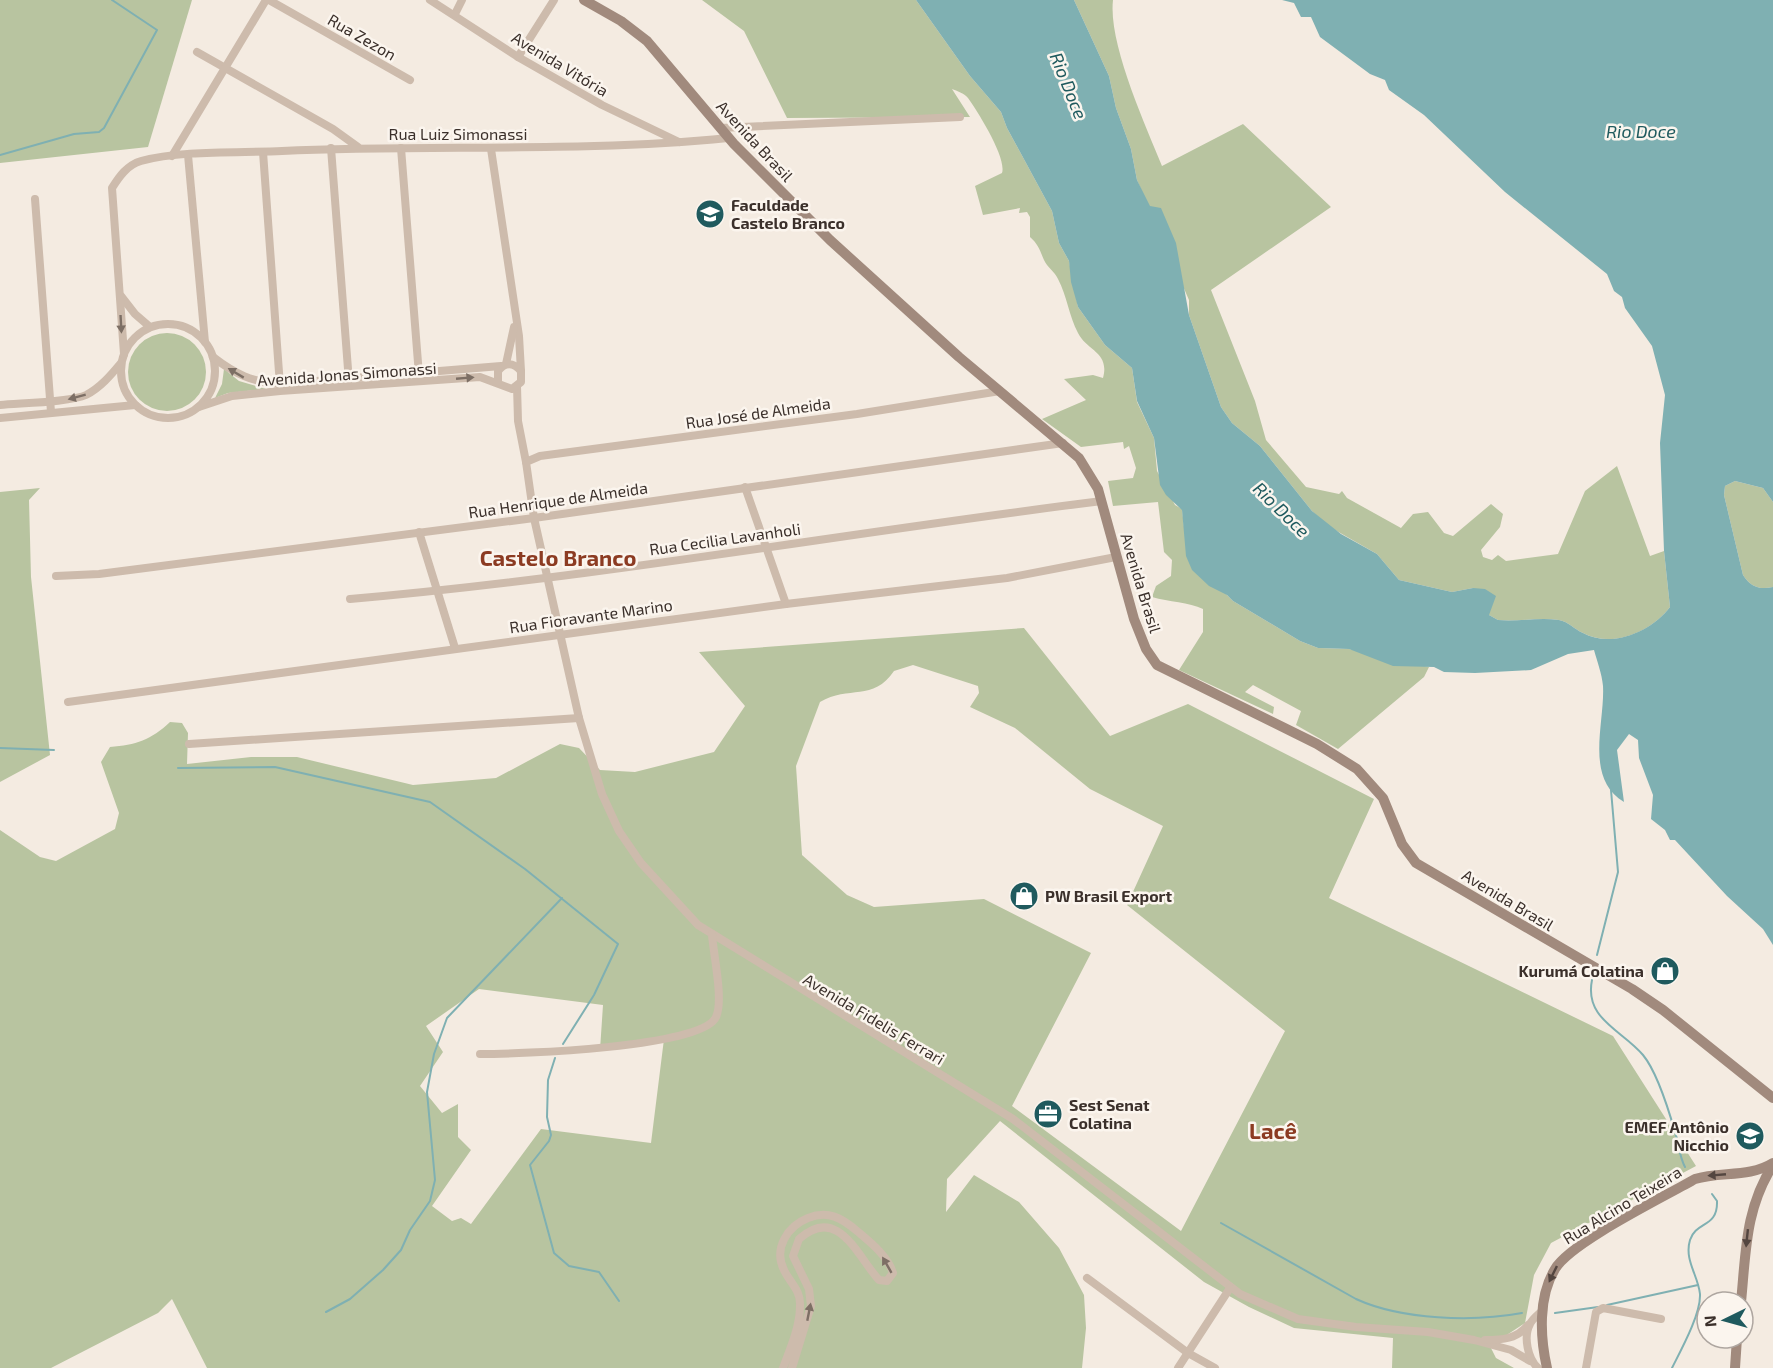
<svg xmlns="http://www.w3.org/2000/svg" width="1773" height="1368" font-family="'Exo 2',sans-serif">
  <rect width="100%" height="100%" fill="#f4ebe1"/>
  <g fill="#b8c4a0" fill-rule="evenodd">
    <polygon points="0,0 192,0 148,147 0,163"/>
    <path d="M702,0H916L970,76L1001,112L1007,128L1052,211L1059,243L1069,261L1078,307L1105,345L1132,368L1137,402L1154,438L1157,471L1175,505L1182,509L1184,527L1227,595L1233,601L1300,641L1318,648L1349,649L1429,667L1424,677L1338,749L1296,725L1301,711L1253,685L1245,692L1274,707L1273,714L1179,670L1203,632V609C1189,602 1169,602 1152,597L1156,586L1171,576L1172,560L1164,552L1158,502L1113,506L1108,481L1133,478L1136,468L1129,446L1124,449L1123,442L1081,447L1042,419L1086,400L1064,379L1093,375L1103,378C1110,352 1087,351 1078,333C1069,316 1067,296 1058,279C1055,272 1047,267 1044,260C1040,251 1039,245 1030,237V217L1027,212L1019,213L1020,208L983,215L975,186L1002,173C1007,158 978,112 968,98C964,93 957,91 952,89L970,117L787,118L744,31Z"/>
    <path d="M1074,0H1113C1108,43 1145,124 1162,166L1243,124L1331,207L1211,290L1255,401L1266,440L1306,487L1339,494L1342,491L1347,498L1401,528L1413,514L1428,512L1444,533L1453,536L1491,504L1503,514L1500,527L1481,550L1483,557L1492,560L1498,555L1506,561L1558,554L1585,491L1617,466L1650,556L1664,551L1670,607C1652,631 1613,649 1583,633C1574,629 1569,622 1559,620C1538,617 1518,622 1498,620L1489,615L1473,588L1452,592L1399,580L1377,554L1328,526L1312,511L1260,446L1232,423L1221,407L1189,315V300L1137,180L1131,149L1116,108L1109,76Z"/>
    <circle cx="167" cy="372" r="39"/>
    <polygon points="224,369 239,381 266,389 228,393 215,398 222,384"/>
    <path d="M1735,481L1763,488L1773,502V587C1759,590 1751,587 1743,575L1724,495L1725,486Z"/>
    <polygon points="40,488 29,500 31,577 50,755 0,782 0,492"/>
    <path d="M1024,628L1110,736L1188,704L1374,799L1329,898L1613,1036L1696,1166L1551,1243L1534,1275L1525,1323L1490,1346L1496,1358L1514,1368H1392L1393,1338L1294,1328L1249,1307L1204,1282L1000,1121L947,1179L946,1212L974,1175L1019,1202L1059,1248L1084,1295L1086,1328L1082,1368H207L172,1299L158,1313L51,1368H0V830L40,857L56,861L115,829L119,813L101,762L110,747C136,745 151,740 170,722L182,723L188,733L187,764L251,757H297L413,785L496,778L560,744L579,748L600,770L635,772L714,752L745,706L699,652ZM913,665L978,686L979,693L970,707L1015,728L1090,789L1163,826L1127,905L1285,1031L1181,1231L1012,1106L1091,953L984,899L874,907L847,895L802,855L796,766L820,702C849,685 873,702 894,671ZM479,989L603,1005L600,1050L664,1039L651,1143L541,1129L471,1224L461,1218L452,1221L432,1206L471,1150L458,1137V1104L442,1113L420,1086L443,1052L426,1026Z"/>
  </g>
  <path fill="#7fb0b2" d="M916,0H1074L1109,76L1116,108L1131,149L1137,180L1150,206L1161,208L1176,243L1189,315L1221,407L1232,423L1260,446L1312,511L1341,534L1377,554L1399,580L1452,592L1473,588L1485,589L1496,596L1489,615L1498,620C1518,622 1538,617 1559,620C1569,622 1574,629 1583,633C1612,649 1652,631 1670,607L1664,551L1660,443L1665,395L1652,346L1625,308L1622,297L1614,291L1607,274L1505,192L1424,115L1389,90L1385,80L1370,74L1320,37L1311,17H1301L1294,3L1282,0H1773V502L1763,488L1735,481L1725,486L1724,495L1743,575C1751,587 1759,590 1773,587V945L1763,929L1727,896L1675,840H1670L1665,830L1651,819L1653,795L1639,758L1638,740L1629,734L1617,750L1624,802C1584,778 1605,723 1603,686C1602,674 1597,661 1594,650L1568,654L1531,670L1475,673L1444,672L1434,667L1393,666L1349,649L1318,648L1300,641L1233,601L1227,595L1209,586L1192,570L1186,556L1182,510L1166,495L1160,485L1154,438L1137,401L1132,368L1105,345L1078,307L1071,282L1069,261L1059,243L1052,211L1007,128L1001,112L970,76Z"/>
  <g fill="none" stroke-linecap="round" stroke-linejoin="round">
    <g stroke="#7fb0b2" stroke-width="2">
      <polyline points="0,155 74,134 99,132 104,128 157,30 112,0"/>
      <polyline points="0,748 54,750"/>
      <polyline points="178,768 275,767 430,802 525,869 618,944 594,995 563,1044"/>
      <polyline points="1597,955 1618,872 1611,790"/>
      <path d="M1592,980C1584,1019 1622,1030 1643,1055C1657,1072 1669,1111 1675,1132C1679,1144 1679,1156 1685,1167"/>
      <polyline points="555,1058 548,1080 547,1117 551,1135 549,1141 530,1165 554,1253 569,1266 599,1272 619,1301"/>
      <path d="M1221,1223L1356,1299C1402,1320 1473,1322 1522,1313"/>
      <polyline points="1607,1305 1698,1285"/>
      <polyline points="326,1312 350,1299 383,1270 401,1250 410,1230 430,1201 435,1180 427,1092 434,1054 447,1018 562,898"/>
      <polyline points="1555,1313 1598,1307"/>
      <path d="M1672,1368C1681,1350 1701,1314 1700,1294C1698,1275 1684,1260 1690,1240C1696,1221 1718,1228 1717,1201L1712,1194"/>
    </g>
    <g stroke="#cdbbac" stroke-width="8">
      <polyline points="269,0 410,80"/>
      <polyline points="430,0 518,57 602,105 679,142"/>
      <polyline points="455,14 462,0"/>
      <polyline points="197,52 333,129 358,147"/>
      <polyline points="518,57 554,0"/>
      <polyline points="720,128 960,117"/>
      <polyline points="331,148 349,382"/>
      <polyline points="401,148 419,375"/>
      <polyline points="491,149 519,336 521,371"/>
      <polyline points="263,152 280,386"/>
      <polyline points="188,155 205,342"/>
      <polyline points="172,156 266,0"/>
      <polyline points="35,199 51,412"/>
      <polyline points="121,296 135,314 150,327"/>
      <circle cx="168" cy="371" r="47"/>
      <path d="M124,354L112,188C119,177 127,165 141,161C180,150 240,153 282,151C431,144 580,153 728,138"/>
      <path d="M213,357C235,374 252,382 279,384L501,366"/>
      <polyline points="506,364 514,327"/>
      <polyline points="517,386 518,421 526,462"/>
      <polyline points="1000,391 857,414 540,456 526,462 534,518 579,718 602,794 619,831 641,863 698,925 1013,1119 1240,1294 1298,1319 1356,1327 1428,1332 1474,1340 1511,1350 1530,1361"/>
      <path d="M0,405C20,403 71,402 86,395C100,388 111,375 121,363"/>
      <path d="M199,407L232,396L280,391L480,377L512,389L521,382V371C513,362 505,362 498,371V382"/>
      <polyline points="0,418 135,405"/>
      <polyline points="745,487 786,604"/>
      <polyline points="419,532 455,648"/>
      <polyline points="56,576 99,574 534,518 1063,443"/>
      <path d="M350,599C602,577 851,532 1102,501"/>
      <polyline points="68,702 786,604 1007,578 1116,557"/>
      <polyline points="189,744 579,718"/>
      <path d="M480,1054C516,1054 703,1048 716,1017C724,1000 713,953 712,934"/>
      <polyline points="1087,1278 1188,1353 1215,1368"/>
      <path d="M1485,1340C1502,1340 1517,1339 1528,1325"/>
      <path d="M783,1368C790,1349 800,1327 800,1306C801,1290 790,1283 784,1270C773,1248 788,1226 808,1218C828,1210 842,1218 857,1231C870,1242 888,1256 893,1273L887,1281L879,1280C857,1256 838,1204 799,1239L793,1256L809,1289L811,1306L792,1368"/>
      <polyline points="1178,1368 1230,1288"/>
      <path d="M1538,1368C1528,1359 1523,1337 1530,1324C1532,1319 1539,1314 1543,1310"/>
      <polyline points="1586,1368 1596,1312 1603,1308 1661,1319"/>
    </g>
    <g stroke="#a18a7d" stroke-width="10">
      <polyline points="584,0 621,21 647,41 734,144 830,240 959,357 1079,458 1098,489 1134,619 1146,649 1157,665 1317,744 1357,769 1383,798 1402,844 1416,863 1632,989 1663,1010 1773,1098"/>
      <path d="M1741,1302C1746,1252 1745,1209 1773,1165"/>
      <path d="M1547,1368C1540,1337 1538,1297 1555,1269C1571,1242 1664,1197 1695,1179C1720,1171 1749,1178 1773,1163"/>
      <polyline points="1735,1368 1737,1338"/>
    </g>
  </g>
  <defs><path id="oneway-solid" d="M-6-.8H1V-3.2L6.5 0L1 3.2V.8H-6Z" transform="scale(1.5)"/></defs>
  <g fill="#7d6f65">
    <use href="#oneway-solid" transform="translate(121 324) rotate(87)"/>
    <use href="#oneway-solid" transform="translate(236 373) rotate(-149)"/>
    <use href="#oneway-solid" transform="translate(465 378) rotate(-5)"/>
    <use href="#oneway-solid" transform="translate(77 397) rotate(165)"/>
    <use href="#oneway-solid" transform="translate(887 1265) rotate(-120)"/>
    <use href="#oneway-solid" transform="translate(809 1312) rotate(-79)"/>
  </g>
  <g fill="#544640">
    <use href="#oneway-solid" transform="translate(1717 1175) rotate(175)"/>
    <use href="#oneway-solid" transform="translate(1747 1238) rotate(96)"/>
    <use href="#oneway-solid" transform="translate(1553 1274) rotate(116)"/>
  </g>
  <defs>
    <g id="university-disc" transform="scale(1.5)"><circle r="9.5" fill="#1f5a5e" stroke="#fbf5ee"/><path d="M0-5L7-2L0 1L-7-2ZM-4 1L0 2.5L4 1V4Q0 6-4 4Z" fill="#fff"/></g>
    <g id="shop-disc" transform="scale(1.5)"><circle r="9.5" fill="#1f5a5e" stroke="#fbf5ee"/><path d="M-5-2.5h2.3a2.7 3.5 0 0 1 5.4 0H5L5.5 6h-11ZM-1.5-2.5h3a1.5 2.3 0 0 0-3 0Z" fill="#fff"/></g>
    <g id="office-disc" transform="scale(1.5)"><circle r="9.5" fill="#1f5a5e" stroke="#fbf5ee"/><path d="M-6-3h4V-5.5h4V-3h4V5H-6ZM-1-4.5V-3h2v-1.5ZM-6 0V1H6V0Z" fill="#fff"/></g>
    <g id="school-disc" transform="scale(1.5)"><circle r="9.5" fill="#1f5a5e" stroke="#fbf5ee"/><path d="M0-5L7-2L0 1L-7-2ZM-4 1L0 2.5L4 1V4Q0 6-4 4Z" fill="#fff"/></g>
  </defs>
  <g fill-rule="evenodd">
    <use href="#university-disc" x="710" y="214"/>
    <use href="#shop-disc" x="1024" y="896"/>
    <use href="#shop-disc" x="1665" y="971"/>
    <use href="#office-disc" x="1048" y="1114"/>
    <use href="#school-disc" x="1750" y="1136"/>
  </g>
  <g text-anchor="middle" stroke-width="5" stroke-linejoin="round" paint-order="stroke">
    <g font-size="16" fill="#3b302b" stroke="#fbf5ee">
      <text transform="translate(362 37) rotate(30)" y="6">Rua Zezon</text>
      <text transform="translate(560 64) rotate(31)" y="6">Avenida Vitória</text>
      <text x="458" y="140">Rua Luiz Simonassi</text>
      <text transform="translate(755 141) rotate(47)" y="6">Avenida Brasil</text>
      <text transform="translate(347 374) rotate(-4)" y="6">Avenida Jonas Simonassi</text>
      <text transform="translate(758 413) rotate(-8)" y="6">Rua José de Almeida</text>
      <text transform="translate(558 500) rotate(-8)" y="6">Rua Henrique de Almeida</text>
      <text transform="translate(725 539) rotate(-8)" y="6">Rua Cecilia Lavanholi</text>
      <text transform="translate(1141 583) rotate(73)" y="6">Avenida Brasil</text>
      <text transform="translate(591 616) rotate(-8)" y="6">Rua Fioravante Marino</text>
      <text transform="translate(1508 900) rotate(31)" y="6">Avenida Brasil</text>
      <text transform="translate(874 1019) rotate(31)" y="6">Avenida Fidelis Ferrari</text>
      <text transform="translate(1622 1205) rotate(-31)" y="6">Rua Alcino Teixeira</text>
    </g>
    <g font-size="16" font-weight="bold" fill="#3b302b" stroke="#fbf5ee" text-anchor="start">
      <text x="731" y="211">Faculdade<tspan x="731" dy="18">Castelo Branco</tspan></text>
      <text x="1045" y="902">PW Brasil Export</text>
      <text x="1644" y="977" text-anchor="end">Kurumá Colatina</text>
      <text x="1069" y="1111">Sest Senat<tspan x="1069" dy="18">Colatina</tspan></text>
      <text x="1729" y="1133" text-anchor="end">EMEF Antônio<tspan x="1729" dy="18">Nicchio</tspan></text>
    </g>
    <g font-size="18" font-style="italic" fill="#1f5a5e" stroke="#fbf5ee">
      <text transform="translate(1068 86) rotate(68)" y="6">Rio Doce</text>
      <text x="1641" y="138">Rio Doce</text>
      <text transform="translate(1281 510) rotate(44)" y="6">Rio Doce</text>
    </g>
    <g font-size="22" font-weight="bold" fill="#8c3b22" stroke="#fbf5ee">
      <text x="558" y="566">Castelo Branco</text>
      <text x="1273" y="1139">Lacê</text>
    </g>
  </g>
  <g transform="translate(1725 1320) rotate(265)"><circle r="28" fill="#fbf5ee" stroke="#aea6a0" stroke-width="1.5"/>
  <path d="M0-4.5L10 22L0 15L-10 22Z" fill="#1f5a5e"/>
  <text y="-9" font-size="16" font-weight="bold" text-anchor="middle" fill="#3b302b">N</text>
  </g>
</svg>
